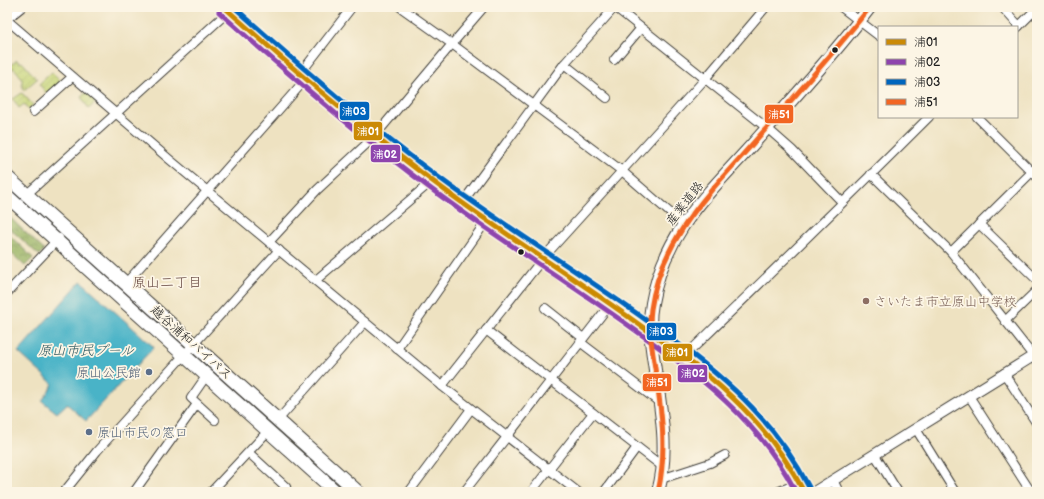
<svg xmlns="http://www.w3.org/2000/svg" width="1044" height="499" font-family="'Balsamiq Sans','Klee One',sans-serif">
  <defs>
    <pattern id="forest-crowns" width="20" height="18" patternUnits="userSpaceOnUse"><rect width="20" height="18" fill="#9cb667"/><path d="M2 6a3 3 0 1 1 6 0M12 15a3 3 0 1 1 6 0" fill="none" stroke="#7e9354"/></pattern>
    <pattern id="garden-furrows" width="10" height="10" patternUnits="userSpaceOnUse"><rect width="10" height="10" fill="#c5d476"/><path d="M-1 1l2-2M0 10L10 0M9 11l2-2" fill="none" stroke="#a9b566"/></pattern>
  </defs>
  <rect width="100%" height="100%" fill="#fcf5e5"/>
  <filter id="ink" filterUnits="userSpaceOnUse"><feTurbulence type="fractalNoise" baseFrequency=".025" numOctaves="2"/><feDisplacementMap in="SourceGraphic" scale="8" xChannelSelector="R" yChannelSelector="G"/><feConvolveMatrix kernelMatrix="1 2 1 2 8 2 1 2 1" color-interpolation-filters="sRGB"/></filter>
  <filter id="wash" filterUnits="userSpaceOnUse"><feTurbulence type="fractalNoise" baseFrequency=".012" numOctaves="4" result="noise"/><feDisplacementMap in="SourceGraphic" scale="16" xChannelSelector="R" yChannelSelector="G"/><feGaussianBlur stdDeviation="0.9" result="paint"/><feColorMatrix in="noise" values="0 0 0 0 0 0 0 0 0 0 0 0 0 0 0 0 0 1.4 0 .05"/><feComposite in="paint" operator="in"/></filter>
  <g filter="url(#wash)">
    <rect width="100%" height="100%" fill="#eee2c1"/>
    <g fill="url(#forest-crowns)" stroke="#5c6942">
      <polygon points="7,215 44,250 39,255 7,226"/>
      <polygon points="7,233 33,258 25,266 7,249"/>
    </g>
    <g fill="url(#garden-furrows)" stroke="#707849">
      <polygon points="17,60 20,63 22,62 37,79 24,90 22,85 22,78 14,68 7,72 7,68"/>
      <polygon points="52,72 62,82 48,95 39,84"/>
      <polygon points="86,92 96,101 89,109 81,97"/>
      <polygon points="22,93 33,105 29,110 24,104 19,108 13,99"/>
    </g>
    <polygon fill="#49b3c7" stroke="#326872" points="81,281 154,347 86,421 67,404 57,413 42,401 53,384 18,352"/>
  </g>
  <g filter="url(#ink)">
    <g fill="none" stroke-linecap="round" stroke-linejoin="round">
      <g stroke="#3c3a35" stroke-width="10">
        <g id="minor">
          <polyline points="484,7 452,44 622,171 683,224"/>
          <polyline points="615,7 767,128 792,150 842,202"/>
          <polyline points="841,7 879,36"/>
          <polyline points="1002,7 1019,26"/>
          <polyline points="7,19 22,7"/>
          <polyline points="7,20 169,159 442,386 578,492"/>
          <polyline points="1017,28 1037,8"/>
          <polyline points="614,60 641,28"/>
          <polyline points="564,64 607,98"/>
          <polyline points="300,74 352,7"/>
          <polyline points="33,112 72,77"/>
          <polyline points="977,117 1037,177"/>
          <polyline points="871,174 951,252 1034,357"/>
          <polyline points="26,195 229,11"/>
          <polyline points="462,203 564,64 615,7"/>
          <polyline points="979,224 1037,280"/>
          <polyline points="269,242 317,190 374,137 452,44 400,7"/>
          <polyline points="951,252 1037,167"/>
          <polyline points="316,280 432,181"/>
          <polyline points="126,283 305,80"/>
          <polyline points="7,293 59,238"/>
          <polyline points="545,308 583,338"/>
          <polyline points="1005,321 1037,290"/>
          <polyline points="486,330 663,467"/>
          <polyline points="580,342 659,402"/>
          <polyline points="397,349 487,220"/>
          <path d="M685,356C767,277 848,198 929,117"/>
          <polyline points="1004,373 1037,424"/>
          <polyline points="207,375 191,398 215,420"/>
          <polyline points="442,386 544,257 705,79 766,7"/>
          <polyline points="969,396 1031,492"/>
          <polyline points="278,420 365,322"/>
          <polyline points="916,429 955,492"/>
          <polyline points="249,453 286,487 282,492"/>
          <polyline points="875,455 898,492"/>
          <polyline points="661,479 710,463 725,455"/>
          <polyline points="833,480 839,492"/>
          <polyline points="64,492 97,451 279,250"/>
          <polyline points="134,492 197,404"/>
          <polyline points="211,492 268,431"/>
          <polyline points="409,492 471,409"/>
          <polyline points="464,492 611,303"/>
          <polyline points="531,492 593,413"/>
          <polyline points="604,492 637,447"/>
          <polyline points="777,492 800,483"/>
        </g>
      </g>
      <g stroke="#3c3a35" stroke-width="12">
        <polyline id="tertiary" points="814,492 1030,358 1037,357"/>
      </g>
      <g stroke="#3c3a35" stroke-width="14">
        <path id="primary" d="M658,492C670,449 660,406 654,363C651,343 648,324 652,303C664,233 707,195 752,145C792,99 834,55 870,7"/>
      </g>
      <g stroke="#3c3a35" stroke-width="15">
        <g id="trunk">
          <path d="M224,7C292,68 359,128 432,181C502,233 576,278 646,329C706,372 774,422 804,492"/>
          <polyline points="7,177 358,492"/>
          <polyline points="7,196 336,492"/>
        </g>
      </g>
      <use href="#minor" stroke="#fff" stroke-width="8"/>
      <use href="#tertiary" stroke="#fff" stroke-width="10"/>
      <use href="#primary" stroke="#fff" stroke-width="12"/>
      <use href="#trunk" stroke="#fff" stroke-width="13"/>
      <g stroke="#fcf5e5" stroke-width="8">
        <path id="bus-1" d="M224,7C299,74 375,140 457,199C516,242 578,280 637,323C706,372 764,414 804,492"/>
      </g>
      <g stroke="#fcf5e5" stroke-width="8">
        <path id="bus-2" d="M219,12C295,80 371,146 453,205C513,248 575,287 635,330C699,376 759,420 796,492"/>
      </g>
      <g stroke="#fcf5e5" stroke-width="8">
        <path id="bus-3" d="M234,7C308,73 383,138 463,195C521,236 581,274 639,315C710,366 769,409 810,489"/>
      </g>
      <g stroke="#fcf5e5" stroke-width="8">
        <path id="bus-4" d="M658,492C667,452 662,415 656,375C653,353 648,331 651,309C661,238 711,191 756,140C795,96 834,53 870,7"/>
      </g>
      <use href="#bus-1" stroke="#cb8a06" stroke-width="5"/>
      <use href="#bus-2" stroke="#8e44ad" stroke-width="5"/>
      <use href="#bus-3" stroke="#0065bd" stroke-width="5"/>
      <use href="#bus-4" stroke="#f26522" stroke-width="5"/>
    </g>
  </g>
  <g fill="#1c1c1c" stroke="#fcf5e5" stroke-width="1.5">
    <circle cx="835" cy="50" r="3.5"/>
    <circle cx="521" cy="252" r="3.5"/>
  </g>
  <circle fill="#8d6e63" stroke="#fcf5e5" stroke-width="1.5" cx="866" cy="301" r="4"/>
  <g fill="#5c6f8a" stroke="#fcf5e5" stroke-width="1.5">
    <circle cx="149" cy="372" r="4"/>
    <circle cx="89" cy="432" r="4"/>
  </g>
  <g text-anchor="middle" stroke-width="3.5" stroke-linejoin="round" paint-order="stroke">
    <g font-size="13" fill="#1c1c1c" stroke="#fcf5e5">
      <text transform="translate(684 203) rotate(-52)" y="5">産業道路</text>
      <text transform="translate(192 342) rotate(42)" y="5">越谷浦和バイパス</text>
    </g>
    <g font-size="13" fill="#785e54" stroke="#fcf5e5" text-anchor="start">
      <text x="874" y="306">さいたま市立原山中学校</text>
    </g>
    <g font-size="13" fill="#4e5e75" stroke="#fcf5e5" text-anchor="end">
      <text x="141" y="377">原山公民館</text>
      <text x="97" y="437" text-anchor="start">原山市民の窓口</text>
    </g>
    <g font-size="14" fill="#684a44" stroke="#fcf5e5">
      <text x="167" y="287">原山二丁目</text>
    </g>
    <g font-size="14" font-style="italic" fill="#2e5860" stroke="#fcf5e5">
      <text x="86" y="355">原山市民プール</text>
    </g>
  </g>
  <g stroke="#fcf5e5" stroke-width="1.5">
    <rect x="339" y="101" width="31" height="20" rx="4" fill="#0065bd"/>
    <rect x="764" y="104" width="30" height="20" rx="4" fill="#f26522"/>
    <rect x="353" y="121" width="30" height="20" rx="4" fill="#cb8a06"/>
    <rect x="370" y="144" width="31" height="19" rx="4" fill="#8e44ad"/>
    <rect x="646" y="322" width="31" height="19" rx="4" fill="#0065bd"/>
    <rect x="662" y="343" width="31" height="19" rx="4" fill="#cb8a06"/>
    <rect x="677" y="364" width="31" height="19" rx="4" fill="#8e44ad"/>
    <rect x="642" y="373" width="30" height="19" rx="4" fill="#f26522"/>
  </g>
  <g font-size="11" text-anchor="middle" font-weight="bold" fill="#fff">
    <text x="354" y="115">浦03</text>
    <text x="779" y="118">浦51</text>
    <text x="368" y="135">浦01</text>
    <text x="385" y="158">浦02</text>
    <text x="661" y="335">浦03</text>
    <text x="677" y="356">浦01</text>
    <text x="693" y="377">浦02</text>
    <text x="657" y="386">浦51</text>
  </g>
  <rect width="1044" height="499" fill="none" stroke="#fcf5e5" stroke-width="24"/>
  <rect x="878" y="26" width="140" height="92" fill="#fcf5e5" stroke="#a29e95"/>
  <rect x="886" y="39" width="20" height="6" fill="#cb8a06" stroke="#a29e95"/>
  <text x="914" y="46" font-size="12" fill="#1c1c1c">浦01</text>
  <rect x="886" y="59" width="20" height="6" fill="#8e44ad" stroke="#a29e95"/>
  <text x="914" y="66" font-size="12" fill="#1c1c1c">浦02</text>
  <rect x="886" y="79" width="20" height="6" fill="#0065bd" stroke="#a29e95"/>
  <text x="914" y="86" font-size="12" fill="#1c1c1c">浦03</text>
  <rect x="886" y="99" width="20" height="6" fill="#f26522" stroke="#a29e95"/>
  <text x="914" y="106" font-size="12" fill="#1c1c1c">浦51</text>
</svg>
